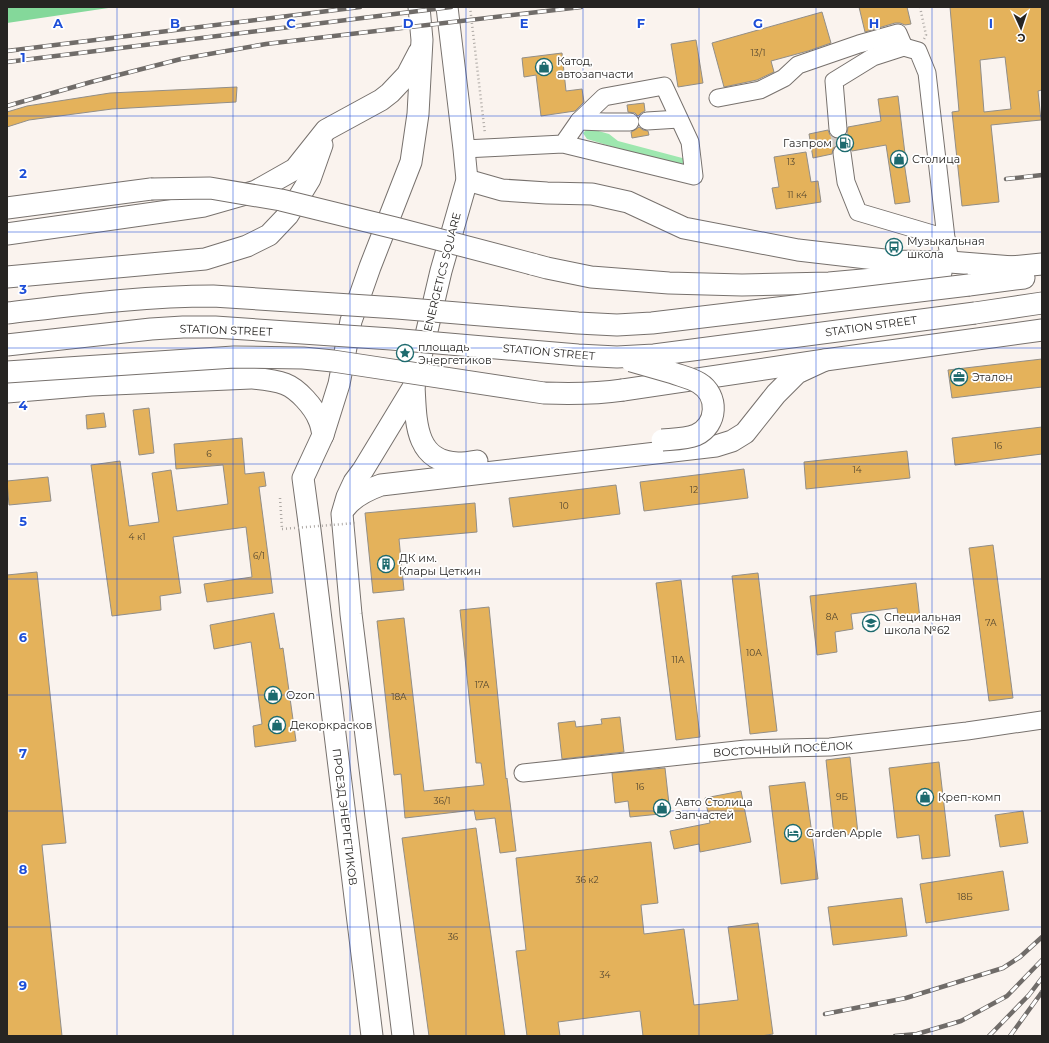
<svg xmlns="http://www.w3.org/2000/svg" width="1049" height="1043" font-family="Montserrat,sans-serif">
  <rect width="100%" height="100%" fill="#faf3ee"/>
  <polygon fill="#9ee7af" points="588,128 609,134 618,141 686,159 683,168 587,139 583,133"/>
  <polygon fill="#84d89a" points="7,7 115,7 7,23"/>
  <g fill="#e4b25b" stroke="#928e88" fill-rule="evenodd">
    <polygon points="859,7 907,7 911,24 905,25 900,23 895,23 865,32"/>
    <path d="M950,7H1042V90L1038,91L1041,120L991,125L999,202L962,206L952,112L959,111ZM1005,57L1011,109L984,112L980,60Z"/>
    <polygon points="822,12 831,43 808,51 771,61 774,72 757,80 724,87 712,43"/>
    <polygon points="696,40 703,83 678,87 671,44"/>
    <polygon points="562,53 566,91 582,89 584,102 575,111 541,116 536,75 524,77 522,58"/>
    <polygon points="237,87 236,102 112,109 29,120 7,127 7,112 27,106 110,93"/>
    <polygon points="898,96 906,162 904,162 910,202 895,204 886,145 852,151 850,147 846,144 840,143 836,145 833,149 832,154 813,158 809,134 828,130 830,135 833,138 839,139 844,137 847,134 848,127 881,121 878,99"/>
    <polygon points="644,103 645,111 641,113 638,116 635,113 628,112 627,105"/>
    <polygon points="639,127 643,130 648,131 649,135 632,138 631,132 635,130"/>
    <polygon points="806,152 811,182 818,181 821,202 776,209 772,188 779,187 774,157"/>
    <polygon points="1042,359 1042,387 952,398 948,370"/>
    <polygon points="149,408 154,453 139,455 133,410"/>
    <polygon points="104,413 106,427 87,429 86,415"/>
    <polygon points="1042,427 1042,454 955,465 952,438"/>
    <polygon points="242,438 245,474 264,472 266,486 259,487 273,593 207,602 204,584 252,577 246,527 173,537 181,593 160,596 161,610 112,616 91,465 120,461 129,526 159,522 152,473 171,470 177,511 228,504 223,465 176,469 174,444"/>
    <polygon points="907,451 910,478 806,489 804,462"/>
    <polygon points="744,469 748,498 644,511 640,482"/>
    <polygon points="48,477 51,501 9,505 7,481"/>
    <polygon points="616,485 620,514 513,527 509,498"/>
    <polygon points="475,503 477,532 399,539 404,590 373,593 365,513"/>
    <polygon points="993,545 1013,698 989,701 969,548"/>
    <polygon points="37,572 66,843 42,845 62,1036 7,1036 7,575"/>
    <polygon points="758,573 777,731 750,734 732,576"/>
    <polygon points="681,580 700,737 676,740 656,583"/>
    <polygon points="916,583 920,619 899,622 897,608 851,614 853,629 835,632 837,652 817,655 810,596"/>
    <polygon points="489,607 506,779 507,778 516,851 500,853 495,818 476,820 474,810 405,818 401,774 394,775 377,621 404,618 424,791 484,785 481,763 476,763 460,610"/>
    <polygon points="274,613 280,649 283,648 296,741 255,747 253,726 262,724 251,642 214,649 210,625"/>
    <polygon points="620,717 624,752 562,759 558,723 575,721 576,727 602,724 601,719"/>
    <polygon points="850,757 858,834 834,836 826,760"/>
    <polygon points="939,762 950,856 922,859 919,835 897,838 889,768"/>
    <polygon points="665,768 670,813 630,817 628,801 615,803 612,773"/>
    <polygon points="805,782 818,879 781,884 769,786"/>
    <polygon points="741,791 751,842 700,852 699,844 674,849 670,831 710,823 705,798"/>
    <polygon points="1023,811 1028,843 1000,847 995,815"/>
    <polygon points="476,828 505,1036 429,1036 402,838"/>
    <polygon points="651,842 658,903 641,905 644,934 684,929 694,1005 738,1000 728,927 758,923 773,1034 761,1036 643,1036 640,1011 558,1022 560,1036 527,1036 516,951 526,950 516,858"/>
    <polygon points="1003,871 1009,910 926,923 920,884"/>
    <polygon points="902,898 907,936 833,945 828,907"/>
  </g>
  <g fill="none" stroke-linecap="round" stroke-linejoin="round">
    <polyline stroke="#d0cac5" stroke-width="17" stroke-dasharray="17 8" stroke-linecap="butt" points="838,129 842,153"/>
    <g stroke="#77716d" stroke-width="19">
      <g id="minor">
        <polyline points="718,98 760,90 784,78 798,65 859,44 898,33 904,47"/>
        <polyline points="579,121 605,122 630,122"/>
        <polyline points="647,121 679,119"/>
        <polyline points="838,129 834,81 873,57 904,47 918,51 927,73 946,238 950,262"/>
        <polyline points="464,149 563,144 694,176 690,142 664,86 604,97 579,121 563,144"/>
        <polyline points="842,153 846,182 858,212 946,238"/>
        <polyline points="523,773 746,749 830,747 967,731 1042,720"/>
      </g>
    </g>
    <g stroke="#77716d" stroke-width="23">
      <g id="major">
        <polyline points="467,180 502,190 547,193 592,194 628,202 684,228 798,250 893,261 950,262 1013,267"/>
        <polyline points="7,208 151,189"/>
        <polyline points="7,234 204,206 256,191 295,169 326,130 381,100 390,93 407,75 419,52"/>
        <polyline points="532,264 547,268 591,277 669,283 742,285 829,283 941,273"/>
        <polyline points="1000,268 1042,264"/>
        <polyline points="7,277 205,259 247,246 269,235 288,215 310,179 322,145"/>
        <polyline points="969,285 1024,278"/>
        <polyline points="975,313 1042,303"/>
        <path d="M414,386C416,419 414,462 458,463C464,463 471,462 477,461"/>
        <polyline points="623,390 825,360 1042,330"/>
        <path d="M7,392L91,385L251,378C262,379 275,380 285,384C298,389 314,407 319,420C321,424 322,430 323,435"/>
        <path d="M345,508C354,496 367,490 381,485L716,446L732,441L745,433L776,394L797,373L825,360"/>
        <polyline points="372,1036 310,530 303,478 323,435 339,384 351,321 370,267 411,162 418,114 422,40 419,7"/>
        <polyline points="403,1036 351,614 342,514 347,497 354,482 363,470 414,386 441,271 467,180 464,149 447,7"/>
      </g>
    </g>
    <g stroke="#ada8a4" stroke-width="2.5" stroke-dasharray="1 3" stroke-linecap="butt">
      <polyline points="470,7 485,134"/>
      <polyline points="920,7 926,35 924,39"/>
      <polyline points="280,498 282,529"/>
    </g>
    <use href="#minor" stroke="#fff" stroke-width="17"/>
    <use href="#major" stroke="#fff" stroke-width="21"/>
    <g stroke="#706c69" stroke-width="4.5">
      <g id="rail">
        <polyline points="7,51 360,7"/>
        <polyline points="7,62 451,7"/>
        <polyline points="7,106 91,82 181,59 266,44 581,7"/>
        <polyline points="1006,179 1042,175"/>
        <polyline points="825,1014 906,998 1003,968 1020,957 1042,937"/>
        <polyline points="895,1036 917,1034 961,1021 1007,996 1042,960"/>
        <polyline points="989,1036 1029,995 1042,978"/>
        <polyline points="1010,1036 1042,992"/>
      </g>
    </g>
    <use href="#rail" stroke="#fff" stroke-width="3" stroke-dasharray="9" stroke-linecap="butt"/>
    <g stroke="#77716d" stroke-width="23" stroke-linecap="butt">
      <g id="major-bridge">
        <polyline points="151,189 210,188 281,200 395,228 532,264"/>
        <path d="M7,313C76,305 144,296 213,296L397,308L578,323L617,325L652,323L969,285"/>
        <polyline points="7,345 151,329 183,327 215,327 391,339 578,355 617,357 654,355 975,313"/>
        <path d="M631,361C645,365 659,369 673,373C681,376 691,378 699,383C719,395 718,425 696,435C686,439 673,439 662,440"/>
        <path d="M7,372L234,357L303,358L333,361L544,393C571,394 596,394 623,390"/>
      </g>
    </g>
    <polyline stroke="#ada8a4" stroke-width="2.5" stroke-dasharray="1 3" stroke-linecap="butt" points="282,529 356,523"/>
    <use href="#major-bridge" stroke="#fff" stroke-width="21"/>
  </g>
  <path fill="none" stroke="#1d4ed8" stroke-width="1" stroke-opacity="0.55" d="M117,7V1036M233,7V1036M350,7V1036M466,7V1036M583,7V1036M699,7V1036M816,7V1036M932,7V1036M7,116H1042M7,232H1042M7,348H1042M7,464H1042M7,579H1042M7,695H1042M7,811H1042M7,927H1042"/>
  <defs>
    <g id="shop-ring" transform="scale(0.9)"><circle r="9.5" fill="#fff" stroke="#1d6a6e" stroke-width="1.5"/><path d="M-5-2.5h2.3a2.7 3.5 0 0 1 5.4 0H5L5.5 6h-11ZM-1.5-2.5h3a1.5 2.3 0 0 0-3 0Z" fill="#1d6a6e"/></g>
    <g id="fuel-ring" transform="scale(0.9)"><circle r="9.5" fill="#fff" stroke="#1d6a6e" stroke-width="1.5"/><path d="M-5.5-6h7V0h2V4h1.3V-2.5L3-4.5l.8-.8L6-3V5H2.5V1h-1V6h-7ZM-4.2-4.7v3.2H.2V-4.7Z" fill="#1d6a6e"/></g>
    <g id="bus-ring" transform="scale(0.9)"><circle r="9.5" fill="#fff" stroke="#1d6a6e" stroke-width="1.5"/><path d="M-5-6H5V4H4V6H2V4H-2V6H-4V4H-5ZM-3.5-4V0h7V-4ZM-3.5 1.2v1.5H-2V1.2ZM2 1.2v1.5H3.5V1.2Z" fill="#1d6a6e"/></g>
    <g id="sight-ring" transform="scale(0.9)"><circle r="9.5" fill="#fff" stroke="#1d6a6e" stroke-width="1.5"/><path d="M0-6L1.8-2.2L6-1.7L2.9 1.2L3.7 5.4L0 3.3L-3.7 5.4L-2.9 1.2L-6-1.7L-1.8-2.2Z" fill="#1d6a6e"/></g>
    <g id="office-ring" transform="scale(0.9)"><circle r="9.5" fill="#fff" stroke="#1d6a6e" stroke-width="1.5"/><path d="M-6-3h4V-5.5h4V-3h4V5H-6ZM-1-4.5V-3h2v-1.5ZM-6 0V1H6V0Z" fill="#1d6a6e"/></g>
    <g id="building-ring" transform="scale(0.9)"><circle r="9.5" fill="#fff" stroke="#1d6a6e" stroke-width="1.5"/><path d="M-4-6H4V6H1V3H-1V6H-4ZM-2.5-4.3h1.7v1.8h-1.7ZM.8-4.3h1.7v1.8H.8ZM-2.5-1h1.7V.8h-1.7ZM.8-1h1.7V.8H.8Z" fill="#1d6a6e"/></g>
    <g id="school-ring" transform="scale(0.9)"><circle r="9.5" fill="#fff" stroke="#1d6a6e" stroke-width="1.5"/><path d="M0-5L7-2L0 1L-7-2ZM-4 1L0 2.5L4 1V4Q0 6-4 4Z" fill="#1d6a6e"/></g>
    <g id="hotel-ring" transform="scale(0.9)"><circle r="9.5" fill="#fff" stroke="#1d6a6e" stroke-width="1.5"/><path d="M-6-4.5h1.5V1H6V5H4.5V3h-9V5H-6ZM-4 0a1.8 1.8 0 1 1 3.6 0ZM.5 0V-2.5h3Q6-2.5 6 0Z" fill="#1d6a6e"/></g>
  </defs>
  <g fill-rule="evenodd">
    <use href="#shop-ring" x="544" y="67"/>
    <use href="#fuel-ring" x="845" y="143"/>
    <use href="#shop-ring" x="899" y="159"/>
    <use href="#bus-ring" x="894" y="247"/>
    <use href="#sight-ring" x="405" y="353"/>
    <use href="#office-ring" x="959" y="377"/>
    <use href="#building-ring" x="386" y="564"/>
    <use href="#school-ring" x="871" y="623"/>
    <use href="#shop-ring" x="273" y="695"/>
    <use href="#shop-ring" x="277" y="725"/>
    <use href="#shop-ring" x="925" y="797"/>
    <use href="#shop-ring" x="662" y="808"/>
    <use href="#hotel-ring" x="793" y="833"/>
  </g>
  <g text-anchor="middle" stroke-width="3.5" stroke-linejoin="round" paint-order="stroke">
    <g font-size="9" fill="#564830">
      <text x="758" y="56">13/1</text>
      <text x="791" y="165">13</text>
      <text x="797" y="198">11 к4</text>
      <text x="998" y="449">16</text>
      <text x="209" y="457">6</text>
      <text x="857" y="473">14</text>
      <text x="694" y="493">12</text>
      <text x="564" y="509">10</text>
      <text x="137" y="540">4 к1</text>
      <text x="259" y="559">6/1</text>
      <text x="832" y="620">8А</text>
      <text x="991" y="626">7А</text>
      <text x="754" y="656">10А</text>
      <text x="678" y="663">11А</text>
      <text x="482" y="688">17А</text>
      <text x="399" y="700">18А</text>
      <text x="640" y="790">16</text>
      <text x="842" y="800">9Б</text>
      <text x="442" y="804">36/1</text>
      <text x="587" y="883">36 к2</text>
      <text x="965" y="900">18Б</text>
      <text x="453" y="940">36</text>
      <text x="605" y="978">34</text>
    </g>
    <g font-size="11" fill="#262422" stroke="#fff" text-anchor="start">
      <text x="557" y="65">Катод,<tspan x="557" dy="13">автозапчасти</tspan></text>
      <text x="832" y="147" text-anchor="end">Газпром</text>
      <text x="912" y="163">Столица</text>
      <text x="907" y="245">Музыкальная<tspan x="907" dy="13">школа</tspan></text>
      <text x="418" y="351">площадь<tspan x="418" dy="13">Энергетиков</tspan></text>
      <text x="972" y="381">Эталон</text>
      <text x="399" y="562">ДК им.<tspan x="399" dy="13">Клары Цеткин</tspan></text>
      <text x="884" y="621">Специальная<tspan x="884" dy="13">школа №62</tspan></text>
      <text x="286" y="699">Ozon</text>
      <text x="290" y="729">Декоркрасков</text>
      <text x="938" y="801">Креп-комп</text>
      <text x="675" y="806">Авто Столица<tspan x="675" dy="13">Запчастей</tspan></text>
      <text x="806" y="837">Garden Apple</text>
    </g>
    <g font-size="11" fill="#262422" stroke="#fff">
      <text transform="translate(442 272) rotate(-76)" y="4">ENERGETICS SQUARE</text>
      <text transform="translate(871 326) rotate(-8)" y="4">STATION STREET</text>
      <text transform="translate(226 330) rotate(2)" y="4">STATION STREET</text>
      <text transform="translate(549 352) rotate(5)" y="4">STATION STREET</text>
      <text transform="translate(783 749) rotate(-3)" y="4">ВОСТОЧНЫЙ ПОСЁЛОК</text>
      <text transform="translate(345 817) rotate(83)" y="4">ПРОЕЗД ЭНЕРГЕТИКОВ</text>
    </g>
  </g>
  <g font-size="13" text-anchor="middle" font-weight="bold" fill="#1d4ed8" stroke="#fff" stroke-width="3.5" stroke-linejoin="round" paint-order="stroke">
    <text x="58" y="28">A</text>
    <text x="175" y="28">B</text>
    <text x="291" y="28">C</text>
    <text x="408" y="28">D</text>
    <text x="524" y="28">E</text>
    <text x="641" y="28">F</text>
    <text x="758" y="28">G</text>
    <text x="874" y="28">H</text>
    <text x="991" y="28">I</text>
    <text x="23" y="62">1</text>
    <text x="23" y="178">2</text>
    <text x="23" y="294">3</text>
    <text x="23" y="410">4</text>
    <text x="23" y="526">5</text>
    <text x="23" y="642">6</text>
    <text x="23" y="758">7</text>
    <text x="23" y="874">8</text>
    <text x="23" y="990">9</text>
  </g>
  <rect width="1049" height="1043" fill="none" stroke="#262422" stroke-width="16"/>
  <g transform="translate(1021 28) rotate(177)" stroke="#ffffff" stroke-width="3" paint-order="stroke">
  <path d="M0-3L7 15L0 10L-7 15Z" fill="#262422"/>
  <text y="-6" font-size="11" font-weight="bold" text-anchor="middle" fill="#262422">С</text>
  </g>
</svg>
